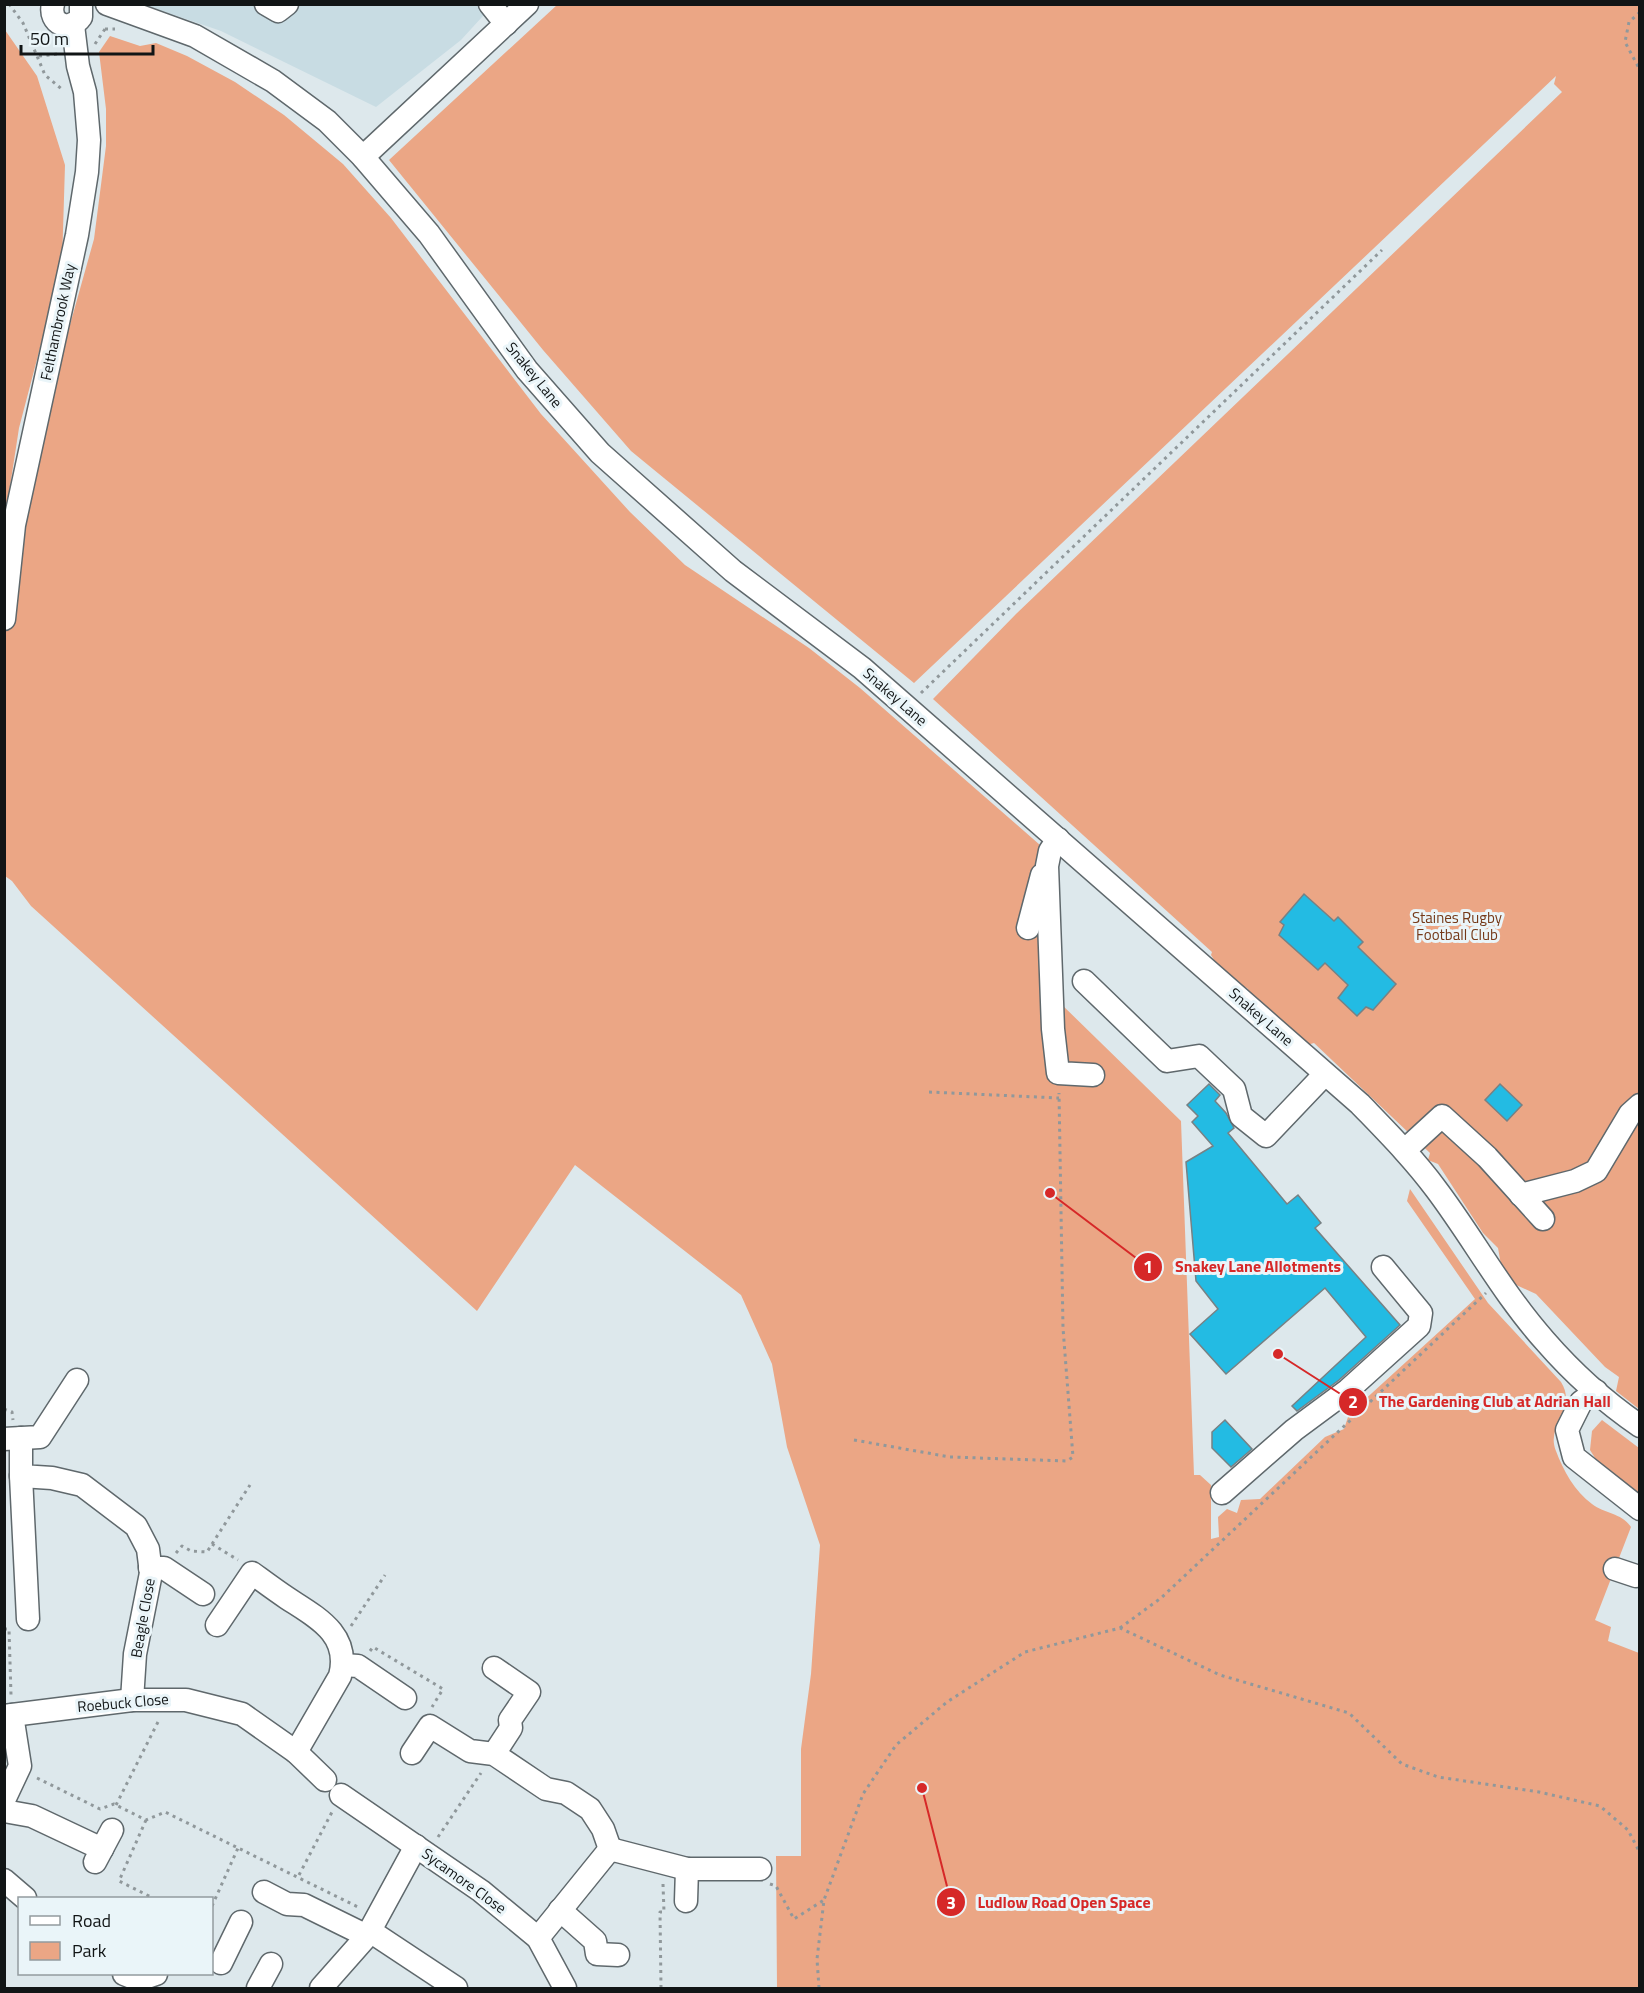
<svg xmlns="http://www.w3.org/2000/svg" width="1644" height="1993" font-family="'Titillium Web',sans-serif">
  <rect width="100%" height="100%" fill="#dde8ec"/>
  <polygon fill="#c8dce3" points="145,5 493,5 461,40 376,107 221,31"/>
  <g fill="#eba685">
    <path d="M557,5H1639V1409L1616,1391L1619,1377L1605,1367L1536,1294L1512,1283L1501,1265L1498,1248L1483,1233L1438,1164L1428,1160L1430,1153L1314,1043L1307,1045L1255,1000L1247,988C1230,984 1220,970 1211,955L1212,952L933,699L1016,614L1562,92L1554,84L1556,76L914,683L631,451L543,350L389,160Z"/>
    <polygon points="5,30 37,76 65,165 62,264 19,428 5,519"/>
    <path d="M110,36L140,46L156,43L187,56L235,82L284,115L343,164L391,218L541,414L630,512L685,565L809,648L860,688L1056,859L1057,1000L1181,1121L1194,1475H1200L1211,1485V1539L1219,1537L1218,1517L1227,1509L1237,1513L1241,1500L1260,1499L1325,1437L1344,1429L1349,1414L1475,1299L1407,1201L1410,1189L1488,1303L1561,1382C1578,1409 1545,1425 1556,1451C1563,1470 1575,1492 1592,1504C1605,1514 1622,1513 1631,1527L1595,1620L1611,1627L1608,1641L1639,1653V1988H777L776,1856H801V1749L811,1674L820,1545L787,1447L772,1364L741,1295L575,1165L477,1311L31,906L12,881L5,876L4,619L14,525L94,239L106,146V109L99,52Z"/>
    <polygon points="1602,1420 1639,1448 1639,1493 1616,1484 1602,1469 1590,1450 1592,1431"/>
  </g>
  <g fill="#23bbe3" stroke="#778184" stroke-width="1.5">
    <polygon points="1304,894 1334,921 1338,917 1363,942 1358,947 1396,984 1373,1010 1366,1007 1357,1016 1338,998 1348,985 1325,963 1318,970 1279,935 1284,925 1280,922"/>
    <polygon points="1209,1084 1220,1095 1215,1101 1226,1113 1234,1128 1228,1133 1287,1204 1298,1195 1321,1223 1315,1228 1400,1325 1339,1380 1297,1411 1292,1406 1366,1337 1325,1288 1226,1374 1190,1334 1218,1309 1196,1281 1186,1162 1213,1146 1192,1122 1198,1116 1187,1105"/>
    <polygon points="1500,1084 1522,1105 1507,1121 1485,1100"/>
    <polygon points="1225,1420 1252,1449 1231,1467 1212,1448 1212,1432"/>
  </g>
  <g fill="none" stroke-linecap="round" stroke-linejoin="round">
    <g stroke="#5f686c" stroke-width="25">
      <g id="minor">
        <path d="M53,4C48,24 70,33 81,17V4"/>
        <path d="M107,4L195,36L273,81L327,121L363,157L429,234L527,370L600,453L733,571L862,668L1360,1104C1386,1131 1413,1158 1436,1189C1473,1238 1503,1294 1545,1341C1572,1372 1605,1402 1640,1426"/>
        <polyline points="266,4 278,11 287,4"/>
        <polyline points="490,4 506,24"/>
        <polyline points="363,157 527,4"/>
        <polyline points="4,619 14,525 77,235 87,172 89,140 85,92 78,66 73,25"/>
        <polyline points="1058,839 1050,851 1047,866 1053,1029 1058,1073 1093,1075"/>
        <polyline points="1028,928 1042,875"/>
        <polyline points="1084,981 1167,1061 1199,1056 1234,1089 1241,1116 1266,1136 1325,1074"/>
        <polyline points="1405,1150 1442,1116 1487,1157 1543,1219"/>
        <polyline points="1521,1195 1575,1181 1596,1171 1630,1114 1640,1105"/>
        <polyline points="1596,1391 1581,1402 1567,1430 1574,1457 1640,1509"/>
        <polyline points="21,1438 21,1476 52,1478 82,1485 136,1526 148,1549 151,1573 135,1654 132,1700"/>
        <polyline points="4,1439 40,1437 77,1380"/>
        <polyline points="21,1476 28,1619"/>
        <polyline points="1222,1493 1294,1430 1348,1390 1419,1326 1421,1313 1383,1267"/>
        <polyline points="150,1568 164,1568 203,1594"/>
        <polyline points="1615,1569 1636,1576"/>
        <path d="M217,1625L252,1573C263,1581 275,1590 287,1598C316,1617 351,1634 340,1676L296,1752"/>
        <polyline points="343,1665 358,1666 405,1698"/>
        <polyline points="494,1668 529,1692 510,1720 511,1728 494,1754"/>
        <polyline points="4,1716 132,1700 186,1700 242,1714 296,1752 325,1780"/>
        <polyline points="412,1753 430,1726 470,1751 494,1754 546,1789 566,1793 590,1809 603,1829 610,1849"/>
        <polyline points="341,1795 481,1891 538,1938 565,1988"/>
        <polyline points="4,1800 20,1766 12,1715"/>
        <polyline points="4,1811 32,1816 102,1849"/>
        <polyline points="95,1862 112,1830"/>
        <polyline points="4,1880 25,1898"/>
        <polyline points="264,1892 287,1904 304,1905 367,1936"/>
        <polyline points="686,1901 687,1869"/>
        <polyline points="560,1910 595,1941 597,1954 618,1955"/>
        <polyline points="370,1931 456,1988"/>
        <polyline points="538,1938 610,1849 687,1869 760,1869"/>
        <polyline points="221,1963 241,1922"/>
        <polyline points="124,1974 139,1980 156,1974"/>
        <polyline points="258,1988 271,1964"/>
        <polyline points="321,1988 367,1936 416,1846"/>
      </g>
    </g>
    <g stroke="#90989b" stroke-width="3" stroke-dasharray="3 4.5" stroke-linecap="butt">
      <polyline points="9,4 23,23 45,75 64,91"/>
      <polyline points="1640,12 1629,22 1625,42 1640,70"/>
      <polyline points="105,29 115,29"/>
      <polyline points="95,44 105,29"/>
      <polyline points="39,56 58,54"/>
      <polyline points="921,693 1382,250"/>
      <polyline points="929,1092 1059,1098"/>
      <polyline points="4,1409 12,1412 13,1420"/>
      <polyline points="854,1440 950,1457 1067,1461 1073,1457 1063,1328 1059,1093"/>
      <polyline points="212,1544 250,1485"/>
      <polyline points="176,1553 182,1546 191,1551 207,1552 212,1544 238,1560"/>
      <polyline points="351,1626 385,1575"/>
      <polyline points="1120,1628 1161,1598 1486,1293"/>
      <polyline points="4,1629 9,1629 11,1695"/>
      <polyline points="370,1651 373,1647 443,1689 432,1707"/>
      <polyline points="37,1778 100,1809 114,1804 146,1820 165,1812 360,1908"/>
      <polyline points="116,1805 160,1718"/>
      <polyline points="146,1820 119,1881 153,1898"/>
      <polyline points="438,1837 481,1773"/>
      <polyline points="299,1875 332,1812"/>
      <polyline points="770,1884 776,1886 794,1919 824,1900"/>
      <polyline points="212,1906 238,1848"/>
      <polyline points="661,1988 660,1912 664,1912 663,1884"/>
      <polyline points="819,1988 817,1959 824,1900 863,1794 896,1745 947,1702 1025,1652 1120,1628 1220,1675 1349,1713 1402,1764 1438,1777 1539,1792 1600,1806 1628,1830 1640,1853"/>
    </g>
    <use href="#minor" stroke="#fff" stroke-width="22"/>
  </g>
  <g text-anchor="middle" stroke-width="6" stroke-linejoin="round" paint-order="stroke">
    <g font-size="15" fill="#111516" stroke="#eaf5f9">
      <text transform="translate(58 322) rotate(-78)" y="5">Felthambrook Way</text>
      <text transform="translate(534 375) rotate(51)" y="5">Snakey Lane</text>
      <text transform="translate(895 697) rotate(41)" y="5">Snakey Lane</text>
      <text transform="translate(1261 1017) rotate(41)" y="5">Snakey Lane</text>
      <text transform="translate(143 1618) rotate(-80)" y="5">Beagle Close</text>
      <text transform="translate(123 1703) rotate(-5)" y="5">Roebuck Close</text>
      <text transform="translate(464 1881) rotate(36)" y="5">Sycamore Close</text>
    </g>
    <g font-size="15" fill="#753918" stroke="#eaf5f9">
      <text x="1457" y="923">Staines Rugby<tspan x="1457" dy="17">Football Club</tspan></text>
    </g>
  </g>
  <path fill="none" stroke="#d62828" stroke-width="2" d="M1050 1193L1148 1267M1278 1354L1353 1402M922 1788L951 1902"/>
  <g fill="#d62828" stroke="#eaf5f9" stroke-width="2">
    <circle cx="1050" cy="1193" r="6"/>
    <circle cx="1278" cy="1354" r="6"/>
    <circle cx="922" cy="1788" r="6"/>
    <circle cx="1148" cy="1267" r="15"/>
    <circle cx="1353" cy="1402" r="15"/>
    <circle cx="951" cy="1902" r="15"/>
  </g>
  <g font-size="18" text-anchor="middle" font-weight="bold" fill="#fff">
    <text x="1148" y="1273">1</text>
    <text x="1353" y="1408">2</text>
    <text x="951" y="1909">3</text>
  </g>
  <g font-size="16" text-anchor="middle" font-weight="bold" fill="#d62828" stroke="#eaf5f9" stroke-width="6" stroke-linejoin="round" paint-order="stroke">
    <text x="1258" y="1272">Snakey Lane Allotments</text>
    <text x="1495" y="1407">The Gardening Club at Adrian Hall</text>
    <text x="1064" y="1908">Ludlow Road Open Space</text>
  </g>
  <rect width="1644" height="1993" fill="none" stroke="#111516" stroke-width="12"/>
  <rect x="18" y="1897" width="195" height="78" fill="#eaf5f9" stroke="#939b9e" stroke-width="1.5"/>
  <rect x="30" y="1916" width="30" height="9" fill="#ffffff" stroke="#939b9e" stroke-width="1.5"/>
  <text x="72" y="1927" font-size="18" fill="#111516">Road</text>
  <rect x="30" y="1942" width="30" height="18" fill="#eba685" stroke="#939b9e" stroke-width="1.5"/>
  <text x="72" y="1957" font-size="18" fill="#111516">Park</text>
  <path d="M21 45v9h132v-9" fill="none" stroke="#111516" stroke-width="3"/>
  <text x="30" y="45" font-size="18" fill="#111516" stroke="#eaf5f9" stroke-width="4.5" paint-order="stroke">50 m</text>
</svg>
